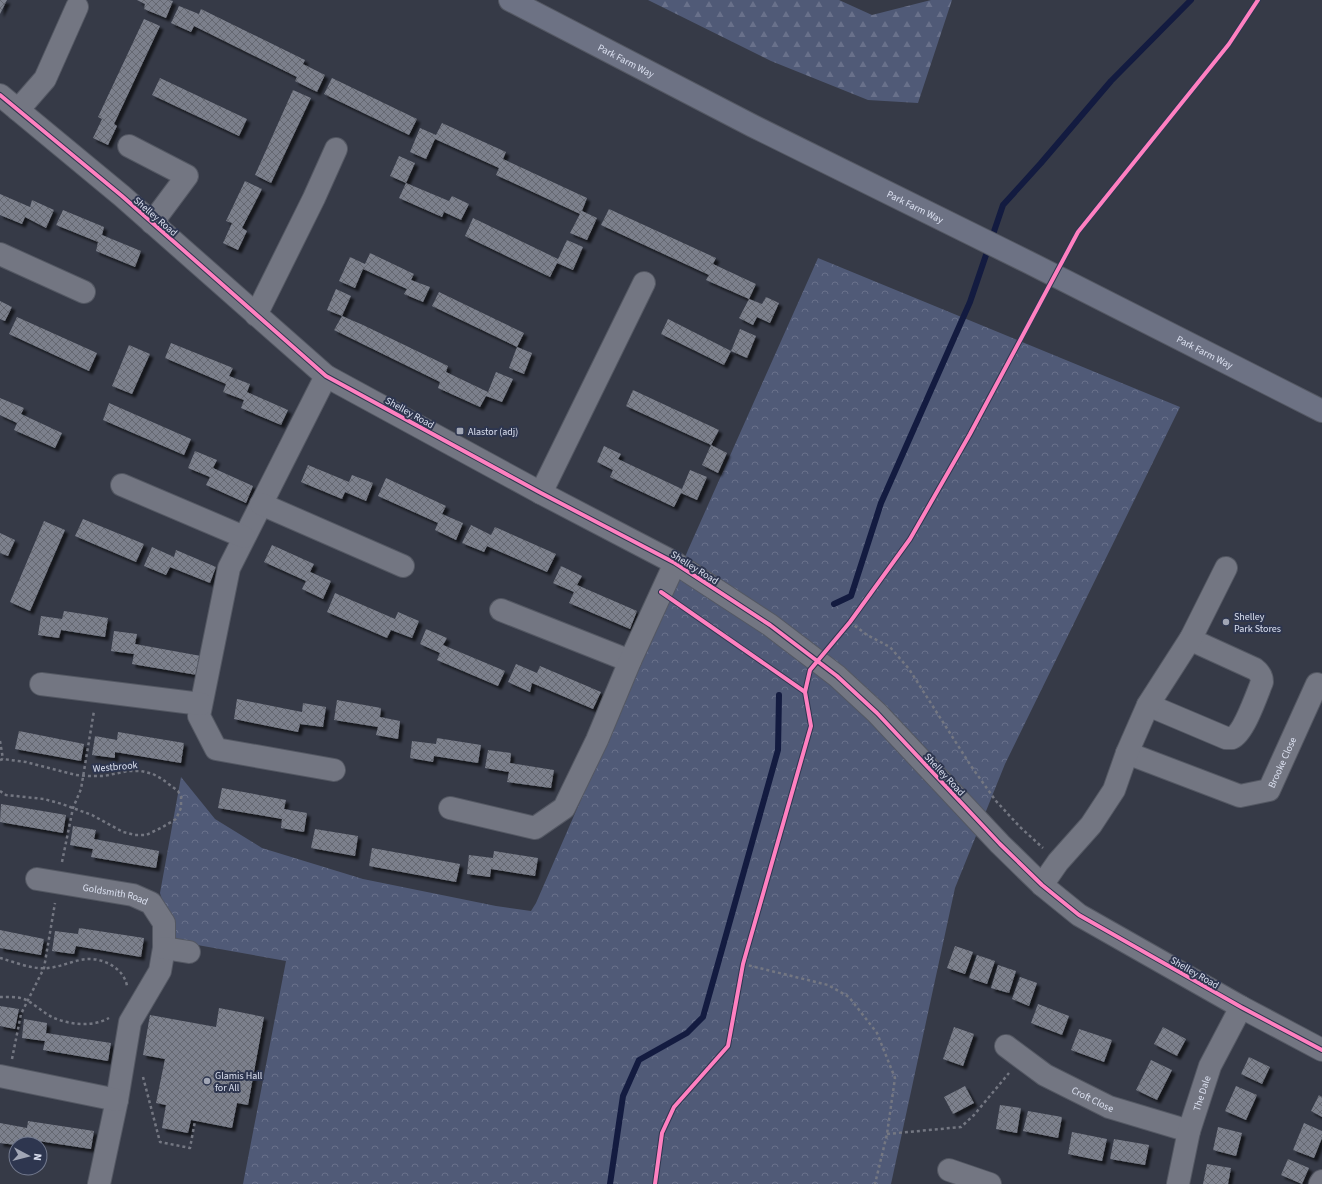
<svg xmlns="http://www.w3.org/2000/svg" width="1322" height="1184" font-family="'Source Sans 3',sans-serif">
  <defs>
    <pattern id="forest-firs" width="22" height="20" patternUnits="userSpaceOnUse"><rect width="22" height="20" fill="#505a77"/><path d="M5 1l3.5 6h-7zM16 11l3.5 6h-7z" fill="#69718b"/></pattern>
    <pattern id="park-crowns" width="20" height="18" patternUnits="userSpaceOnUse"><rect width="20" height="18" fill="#505a77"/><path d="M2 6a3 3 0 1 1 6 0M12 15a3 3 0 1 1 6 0" fill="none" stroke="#69718b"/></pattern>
    <pattern id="building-cross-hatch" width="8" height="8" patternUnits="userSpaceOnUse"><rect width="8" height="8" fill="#7c808c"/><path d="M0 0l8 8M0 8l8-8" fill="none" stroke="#656871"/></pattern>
    <filter id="shadow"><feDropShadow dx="3.5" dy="3.5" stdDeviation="1" flood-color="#0009"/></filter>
  </defs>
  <rect width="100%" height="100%" fill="#363a47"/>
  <polygon fill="url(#forest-firs)" points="648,0 839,0 872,15 931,0 952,0 918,103 868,100 771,61"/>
  <polygon fill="url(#park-crowns)" points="818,258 1180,407 1005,764 955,888 891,1184 243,1184 286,961 175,941 160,893 181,777 215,819 262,848 363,879 496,906 531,911 536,903 666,604 688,550"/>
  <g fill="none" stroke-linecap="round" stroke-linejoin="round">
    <g stroke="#131b40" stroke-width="6">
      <polyline points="834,604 851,596 881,503 970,302 1003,205 1041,163 1111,81 1191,0"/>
      <polyline points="610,1184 623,1096 639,1060 687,1033 703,1017 778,750 779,695"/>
    </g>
  </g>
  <g fill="url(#building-cross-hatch)" filter="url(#shadow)">
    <polygon points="0,0 7,0 0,14"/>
    <polygon points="137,0 169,0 173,1 166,18 144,9 145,4"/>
    <polygon points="179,6 199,14 201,9 305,60 303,64 325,75 317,92 295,81 297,77 194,26 191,32 171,23"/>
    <polygon points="144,19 160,26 114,124 117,126 108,145 93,138 102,119 98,117"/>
    <polygon points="160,78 247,119 239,136 152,95"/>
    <polygon points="332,78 417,119 409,135 324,94"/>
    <polygon points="293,90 311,98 271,183 255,175"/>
    <polygon points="442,123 506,152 503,159 587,198 582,211 597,218 587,240 570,233 580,214 496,175 499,168 435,139 426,159 410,152 420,128 436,135"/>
    <polygon points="399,156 415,163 406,183 390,176"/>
    <polygon points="245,181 262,189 242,228 247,231 238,250 223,243 232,223 226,221"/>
    <polygon points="406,183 449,201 452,196 469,204 461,220 444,212 442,217 399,198"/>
    <polygon points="0,194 30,207 32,200 54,210 46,228 25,217 22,224 0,215"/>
    <polygon points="609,209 716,258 713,264 756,284 749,299 762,304 766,297 779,303 770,323 757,317 753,325 739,318 749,299 706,280 709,275 601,225"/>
    <polygon points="63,210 104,227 102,235 141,251 135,267 96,251 98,242 56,225"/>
    <polygon points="473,218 558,259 567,240 583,247 573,270 557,263 550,277 465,236"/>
    <polygon points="370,253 414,274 411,280 430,287 423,302 404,294 407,289 363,269 355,288 339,281 350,257 365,264"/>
    <polygon points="336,289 351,296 342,316 327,310"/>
    <polygon points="439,292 524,333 517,347 432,306"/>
    <polygon points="0,301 12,307 5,321 0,319"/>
    <polygon points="342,316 363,325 448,366 446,372 488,392 496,372 513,379 502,402 486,396 480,407 438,388 440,382 334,330"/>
    <polygon points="17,317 97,353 89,371 9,334"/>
    <polygon points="668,319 731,351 724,365 661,334"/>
    <polygon points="740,329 756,336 747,358 731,351"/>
    <polygon points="171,343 233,368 229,376 250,384 247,392 288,410 281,425 241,408 244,400 223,392 226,384 165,358"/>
    <polygon points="129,345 150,354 132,394 112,386"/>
    <polygon points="517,347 532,353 524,374 509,368"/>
    <polygon points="633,390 719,430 711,445 626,406"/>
    <polygon points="0,398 24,408 21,414 62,433 55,448 14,430 17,423 0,415"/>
    <polygon points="109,403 191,439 184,455 103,420"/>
    <polygon points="711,445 727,453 718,473 702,465"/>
    <polygon points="604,446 621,454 618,459 682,489 690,470 707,477 697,500 681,493 674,507 610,477 613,470 597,462"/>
    <polygon points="195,451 217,460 213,468 253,486 246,503 206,485 210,477 188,468"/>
    <polygon points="308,465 349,482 352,475 373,483 366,501 345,492 342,499 301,482"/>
    <polygon points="386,478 446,506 442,514 463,523 456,540 435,530 438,523 378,496"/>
    <polygon points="83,519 144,544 136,562 75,536"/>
    <polygon points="44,521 65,530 30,611 10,602"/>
    <polygon points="471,525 491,535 495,527 556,554 547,572 487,546 484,552 462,543"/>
    <polygon points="0,533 15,540 8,556 0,553"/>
    <polygon points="272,545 314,564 310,572 331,581 323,599 302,589 306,581 264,562"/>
    <polygon points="152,547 174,557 176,550 216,567 210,583 170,567 166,575 144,566"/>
    <polygon points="561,566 582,576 577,585 637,611 630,629 569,603 574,592 553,583"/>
    <polygon points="335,593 395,619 398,612 419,621 412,638 391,630 387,638 327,612"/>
    <polygon points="64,611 108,618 105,637 61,630 59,638 38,635 41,616 62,619"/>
    <polygon points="426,629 447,638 443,645 505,671 498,686 437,660 440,653 420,644"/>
    <polygon points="114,631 137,634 135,644 201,656 197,675 132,664 134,654 111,651"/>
    <polygon points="516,664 537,673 540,666 601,692 593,709 532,683 530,692 508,682"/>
    <polygon points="237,699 302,712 303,703 326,707 323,727 300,724 298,732 234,719"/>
    <polygon points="337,700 381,708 380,717 400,721 398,739 376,735 378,727 334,720"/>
    <polygon points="19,731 84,744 81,761 15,749"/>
    <polygon points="118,732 184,743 181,763 115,752 115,758 92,755 95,736 117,740"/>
    <polygon points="437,738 481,745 478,763 434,756 433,762 410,758 412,741 436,744"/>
    <polygon points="488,750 511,753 510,763 554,770 551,788 507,782 509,772 485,768"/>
    <polygon points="222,788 286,800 284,809 307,813 304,832 281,828 282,819 218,808"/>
    <polygon points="1,804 66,815 63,833 0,822"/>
    <polygon points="73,826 96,830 94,839 159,851 156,868 91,857 93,849 70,845"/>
    <polygon points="315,829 358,836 355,856 311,848"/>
    <polygon points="372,848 460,864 456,882 369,866"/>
    <polygon points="494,851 538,858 535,876 491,869 490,877 467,874 469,855 493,858"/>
    <polygon points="79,928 144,938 141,957 76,946 74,954 52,951 55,931 78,934"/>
    <polygon points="0,930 44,939 41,955 0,948"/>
    <polygon points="955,946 973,952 965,974 947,968"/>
    <polygon points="977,955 995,961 987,984 969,978"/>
    <polygon points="998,965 1016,971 1009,993 991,988"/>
    <polygon points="1020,977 1037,983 1029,1006 1012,999"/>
    <polygon points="1038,1004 1069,1016 1062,1035 1031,1023"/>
    <polygon points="0,1006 19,1009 15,1029 0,1026"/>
    <polygon points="219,1008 264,1017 248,1105 237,1103 232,1128 191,1120 188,1133 162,1128 166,1105 156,1103 165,1059 143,1055 150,1015 216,1027"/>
    <polygon points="24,1019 47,1023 46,1033 111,1043 108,1061 43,1050 45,1041 22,1038"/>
    <polygon points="954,1027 974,1034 963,1066 943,1059"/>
    <polygon points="1163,1027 1186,1039 1177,1056 1154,1044"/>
    <polygon points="1079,1029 1112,1040 1104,1062 1071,1050"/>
    <polygon points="1249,1057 1270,1067 1262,1084 1241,1074"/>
    <polygon points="1151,1060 1172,1070 1157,1100 1136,1090"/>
    <polygon points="965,1086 974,1103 953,1114 944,1097"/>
    <polygon points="1236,1086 1257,1095 1246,1120 1225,1111"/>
    <polygon points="1319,1095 1322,1097 1322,1117 1311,1111"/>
    <polygon points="1000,1105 1021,1108 1017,1133 996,1129"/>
    <polygon points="1028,1111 1062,1117 1058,1138 1023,1131"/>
    <polygon points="28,1121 94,1131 91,1149 25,1139 25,1144 16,1144 16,1145 0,1143 0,1123 27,1128"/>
    <polygon points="1304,1123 1322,1131 1322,1138 1314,1158 1293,1150"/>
    <polygon points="1218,1127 1242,1133 1236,1156 1213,1150"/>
    <polygon points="1072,1132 1107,1139 1102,1161 1068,1154"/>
    <polygon points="1114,1139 1149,1145 1145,1165 1110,1159"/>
    <polygon points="1288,1159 1309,1168 1302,1184 1281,1175"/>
    <polygon points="1207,1164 1231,1168 1228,1184 1203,1184"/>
  </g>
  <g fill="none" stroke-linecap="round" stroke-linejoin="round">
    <g stroke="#545863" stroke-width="24">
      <g id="minor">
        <polyline points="0,95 122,196 326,376 541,493 675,563 770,625 837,676 877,713 1000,844 1042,885 1079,915 1241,1007 1322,1050"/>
        <polyline points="18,110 45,79 77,7"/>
        <polyline points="129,146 187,176 152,223"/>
        <polyline points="0,254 84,292"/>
        <polyline points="256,315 314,198 336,149"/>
        <polyline points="326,376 229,568 199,716 216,749 334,770"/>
        <polyline points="122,485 244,537"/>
        <polyline points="541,493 644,283"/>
        <polyline points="261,504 403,566"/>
        <polyline points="501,610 630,661"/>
        <polyline points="41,684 201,704"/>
        <path d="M1148,705L1226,738C1227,738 1231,738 1232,738C1244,733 1257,694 1262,682C1262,676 1260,673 1255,669L1198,643L1191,638"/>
        <path id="s1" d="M1127,753L1240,796L1269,790L1317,684"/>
        <polyline points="450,808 535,828 564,808 597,740 630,661 675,563"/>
        <path id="s2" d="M37,879L133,895L151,903L164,923V948L160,971L130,1022L117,1100L99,1184"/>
        <polyline points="1042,885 1058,862 1091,825 1114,790 1127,753 1148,705 1191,638 1226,568"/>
        <polyline points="164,948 189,952"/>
        <path id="s3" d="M1006,1046L1045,1075L1109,1107L1189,1131"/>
        <polyline points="0,1076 117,1100"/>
        <polyline points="949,1170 990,1184"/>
        <path id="s4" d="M1178,1184L1189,1131L1210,1066L1241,1007"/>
        <polyline points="1320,1184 1322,1181"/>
      </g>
    </g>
    <g stroke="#545863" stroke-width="24">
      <g id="highway">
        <path id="s5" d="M510,0L753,126L1028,262L1322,411"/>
      </g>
    </g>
    <g stroke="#747782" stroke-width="2.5" stroke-dasharray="3 3" stroke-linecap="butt">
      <polyline points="850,622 867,635 890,647 909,669 971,766 996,801 1020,827 1043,848"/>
      <polyline points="0,741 3,759"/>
      <polyline points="0,760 3,759 26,762 76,775 88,776 104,776 128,771 141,771 153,774 162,779 178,791 181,797 181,808 176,819 161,828 146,835 135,835 123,832 92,815 62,804 44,799 6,795 0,791"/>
      <polyline points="62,862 73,808 81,789 94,711"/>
      <path d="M0,958C15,962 33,970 48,968C61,967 74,960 87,959C103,958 124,968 127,986"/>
      <polyline points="743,964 828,985 849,997 877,1033 895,1078 887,1134 875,1184"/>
      <path d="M0,997C9,997 20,996 28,1001C37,1006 45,1014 54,1018C71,1025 93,1027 109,1018"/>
      <polyline points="12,1059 21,1014 44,968 55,903"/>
      <polyline points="143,1077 160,1142 190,1148 195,1121"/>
      <polyline points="887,1134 961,1127 974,1115 1009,1073"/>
    </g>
    <use href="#minor" stroke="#737682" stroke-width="22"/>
    <use href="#highway" stroke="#6d7284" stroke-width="22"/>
    <g stroke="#2e364f" stroke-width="6">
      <g id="cycleway">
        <polyline points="0,95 122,196 326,376 541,493 675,563 770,625 837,676 877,713 1000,844 1042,885 1079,915 1241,1007 1322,1050"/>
        <polyline points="661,592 805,692"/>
        <polyline points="655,1184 662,1133 674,1107 728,1046 743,964 811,726 805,692 810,670 850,622 910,539 970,434 1078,232 1229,44 1258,0"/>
      </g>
    </g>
    <use href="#cycleway" stroke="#ff80c0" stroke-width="4"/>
  </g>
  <g fill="#a1a6b5" stroke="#2e364f" stroke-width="1.5">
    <rect x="456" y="427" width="8" height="8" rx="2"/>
    <circle cx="1226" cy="622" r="4"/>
    <circle cx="207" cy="1081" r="4"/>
  </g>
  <g text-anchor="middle" stroke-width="4" stroke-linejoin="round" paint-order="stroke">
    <g font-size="10" fill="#dbe0f0" stroke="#2e364f">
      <text dy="4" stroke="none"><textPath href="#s5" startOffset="131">Park Farm Way</textPath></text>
      <text dy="4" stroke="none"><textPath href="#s5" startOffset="455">Park Farm Way</textPath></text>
      <text transform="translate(156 216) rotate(41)" y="4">Shelley Road</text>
      <text dy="4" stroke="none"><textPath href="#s5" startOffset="779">Park Farm Way</textPath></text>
      <text transform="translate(410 412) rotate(29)" y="4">Shelley Road</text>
      <text transform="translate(695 567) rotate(32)" y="4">Shelley Road</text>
      <text dy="4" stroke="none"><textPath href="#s1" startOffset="181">Brooke Close</textPath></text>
      <text transform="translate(115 766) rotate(-5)" y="4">Westbrook</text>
      <text transform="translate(945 774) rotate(47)" y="4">Shelley Road</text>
      <text dy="4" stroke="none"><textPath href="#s2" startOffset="80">Goldsmith Road</textPath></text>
      <text transform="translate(1195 972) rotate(30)" y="4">Shelley Road</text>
      <text dy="4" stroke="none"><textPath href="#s4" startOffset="94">The Dale</textPath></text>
      <text dy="4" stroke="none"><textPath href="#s3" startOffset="102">Croft Close</textPath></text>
    </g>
    <g font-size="10" fill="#dbe0f0" stroke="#2e364f" text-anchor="start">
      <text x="468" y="435">Alastor (adj)</text>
      <text x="1234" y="620">Shelley<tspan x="1234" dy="12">Park Stores</tspan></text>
      <text x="215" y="1079">Glamis Hall<tspan x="215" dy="12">for All</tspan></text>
    </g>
  </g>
  <g transform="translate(28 1156) rotate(97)"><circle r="19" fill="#2e364f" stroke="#737a8f"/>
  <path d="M0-3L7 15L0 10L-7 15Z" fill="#a1a6b5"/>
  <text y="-6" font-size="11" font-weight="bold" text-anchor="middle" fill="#dbe0f0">N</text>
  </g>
</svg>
